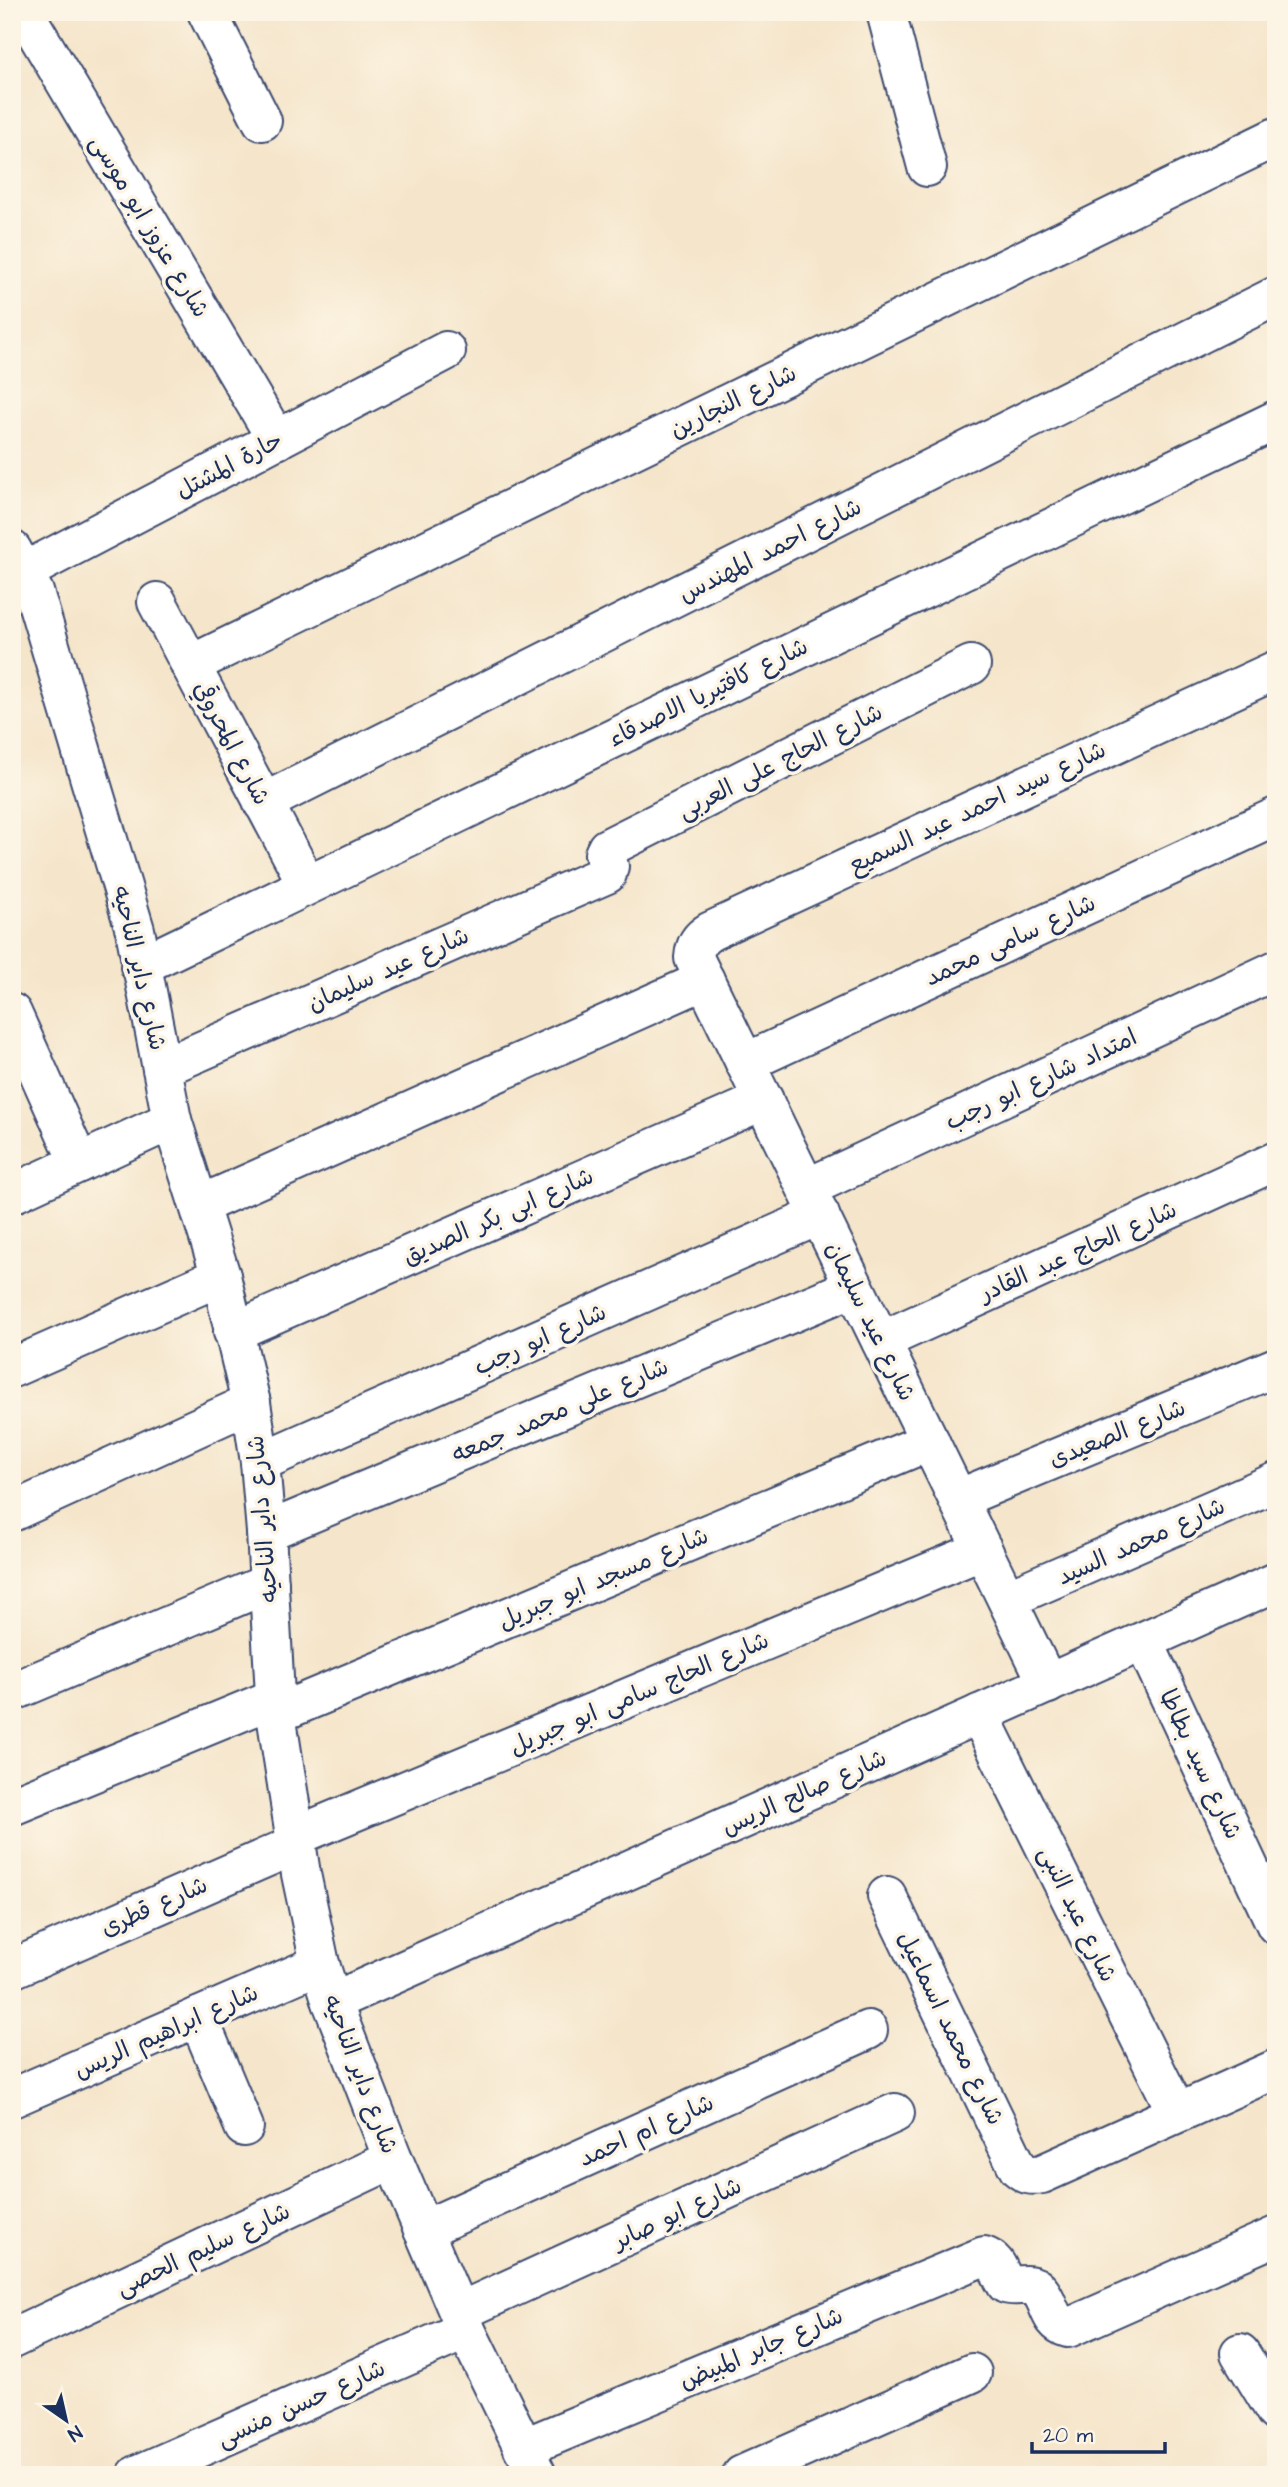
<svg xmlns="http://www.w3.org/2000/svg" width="1288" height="2487" font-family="'Architects Daughter','Playpen Sans Arabic',sans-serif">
  <rect width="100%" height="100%" fill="#fcf5e5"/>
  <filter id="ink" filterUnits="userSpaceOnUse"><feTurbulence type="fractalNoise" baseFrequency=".0143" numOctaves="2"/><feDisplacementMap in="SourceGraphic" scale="14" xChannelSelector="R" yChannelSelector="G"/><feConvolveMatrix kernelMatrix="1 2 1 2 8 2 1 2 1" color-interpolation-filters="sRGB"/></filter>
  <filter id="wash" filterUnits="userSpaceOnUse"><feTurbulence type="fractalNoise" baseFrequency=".00686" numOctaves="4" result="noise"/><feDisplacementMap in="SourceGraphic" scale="28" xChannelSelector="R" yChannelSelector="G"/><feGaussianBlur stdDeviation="1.57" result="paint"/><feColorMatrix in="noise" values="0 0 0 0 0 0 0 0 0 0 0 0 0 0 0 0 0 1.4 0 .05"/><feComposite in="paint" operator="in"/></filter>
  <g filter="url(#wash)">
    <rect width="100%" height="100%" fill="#f5e5ca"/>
  </g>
  <g filter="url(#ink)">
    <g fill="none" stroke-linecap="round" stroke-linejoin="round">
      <g stroke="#3c4a6e" stroke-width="42">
        <g id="minor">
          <polyline points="24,12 277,440"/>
          <polyline points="207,12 262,121"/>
          <polyline points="886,12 927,167"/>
          <polyline points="12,550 34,592 135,930 172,1120 221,1276 251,1403 260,1462 266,1532 276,1714 301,1874 320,1964 332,2002 393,2159 466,2330 537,2475"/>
          <polyline points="12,578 446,351"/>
          <polyline points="157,602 307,884"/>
          <polyline points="190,665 1276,137"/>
          <polyline points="263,803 1276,296"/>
          <polyline points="140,966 1276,420"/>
          <polyline points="12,1013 79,1163"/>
          <polyline points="745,1063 1276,817"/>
          <polyline points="162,1068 607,874 609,866 604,854 607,848 971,665"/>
          <polyline points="807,1188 1276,970"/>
          <polyline points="12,1194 172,1120"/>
          <polyline points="200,1205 705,980"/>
          <polyline points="233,1332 764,1100"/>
          <polyline points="881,1341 1276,1161"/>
          <polyline points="12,1368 221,1276"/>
          <polyline points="260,1462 820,1215"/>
          <polyline points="958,1499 1276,1367"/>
          <polyline points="12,1512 251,1403"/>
          <polyline points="266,1532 854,1287"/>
          <polyline points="1007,1599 1276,1482"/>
          <polyline points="1144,1642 1276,1925"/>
          <path d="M1048,1684L694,958C695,945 699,938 711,931L1276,670"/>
          <polyline points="12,1692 269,1583"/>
          <polyline points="276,1714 930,1441"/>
          <polyline points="979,1714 1177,2113"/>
          <polyline points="12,1806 275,1698"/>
          <polyline points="296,1836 983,1550"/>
          <path d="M887,1896L1018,2168C1026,2175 1032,2176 1042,2174L1276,2069"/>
          <polyline points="12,1969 297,1844"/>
          <polyline points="332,2002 1276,1582"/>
          <polyline points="198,2017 244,2127"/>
          <polyline points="12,2098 320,1964"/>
          <polyline points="423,2230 868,2030"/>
          <polyline points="459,2312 895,2113"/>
          <polyline points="12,2339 393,2159"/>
          <polyline points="1240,2353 1276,2412"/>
          <path d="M523,2448L984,2256C999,2261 998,2272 1006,2284C1016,2288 1030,2281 1038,2289C1051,2301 1047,2322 1068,2328L1276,2236"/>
          <polyline points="137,2475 466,2330"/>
          <polyline points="742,2475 972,2373"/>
        </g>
      </g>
      <use href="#minor" stroke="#fff" stroke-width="38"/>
    </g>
  </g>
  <g text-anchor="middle" stroke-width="7" stroke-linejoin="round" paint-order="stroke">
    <g font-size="24" fill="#1b2f5e" stroke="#fcf5e5">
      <text transform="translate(150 226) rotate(59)" y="8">شارع عزوز ابو موسى</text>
      <text transform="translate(733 401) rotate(-26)" y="8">شارع النجارين</text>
      <text transform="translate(229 465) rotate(-28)" y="8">حارة المشتل</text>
      <text transform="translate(770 550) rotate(-27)" y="8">شارع احمد المهندس</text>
      <text transform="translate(708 692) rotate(-26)" y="8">شارع كافتيريا الاصدقاء</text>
      <text transform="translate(232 743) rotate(62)" y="8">شارع المحروقي</text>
      <text transform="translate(780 761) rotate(-27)" y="8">شارع الحاج على العربى</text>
      <text transform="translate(977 807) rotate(-25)" y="8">شارع سيد احمد عبد السميع</text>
      <text transform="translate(1010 940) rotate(-25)" y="8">شارع سامى محمد</text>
      <text transform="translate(140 968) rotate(77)" y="8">شارع داير الناحيه</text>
      <text transform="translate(388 969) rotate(-24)" y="8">شارع عيد سليمان</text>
      <text transform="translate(1041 1079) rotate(-25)" y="8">امتداد شارع ابو رجب</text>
      <text transform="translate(498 1216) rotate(-24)" y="8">شارع ابى بكر الصديق</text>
      <text transform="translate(1078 1251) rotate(-24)" y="8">شارع الحاج عبد القادر</text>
      <text transform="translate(871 1321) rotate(64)" y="8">شارع عيد سليمان</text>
      <text transform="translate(540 1339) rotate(-24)" y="8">شارع ابو رجب</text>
      <text transform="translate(560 1410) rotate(-23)" y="8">شارع على محمد جمعه</text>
      <text transform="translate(1117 1433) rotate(-22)" y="8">شارع الصعيدى</text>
      <text transform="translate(262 1519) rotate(-95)" y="8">شارع داير الناحيه</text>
      <text transform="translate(1141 1541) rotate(-24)" y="8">شارع محمد السيد</text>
      <text transform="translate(603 1578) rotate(-23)" y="8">شارع مسجد ابو جبريل</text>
      <text transform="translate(639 1693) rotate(-23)" y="8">شارع الحاج سامى ابو جبريل</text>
      <text transform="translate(1201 1764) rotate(65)" y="8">شارع سيد بطاطا</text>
      <text transform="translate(804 1792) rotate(-24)" y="8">شارع صالح الريس</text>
      <text transform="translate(154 1906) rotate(-24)" y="8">شارع قطرى</text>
      <text transform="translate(1078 1914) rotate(64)" y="8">شارع عبد النبى</text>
      <text transform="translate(951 2028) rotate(64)" y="8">شارع محمد اسماعيل</text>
      <text transform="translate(166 2031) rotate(-24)" y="8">شارع ابراهيم الريس</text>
      <text transform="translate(361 2074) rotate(69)" y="8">شارع داير الناحيه</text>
      <text transform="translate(646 2130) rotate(-24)" y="8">شارع ام احمد</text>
      <text transform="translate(677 2213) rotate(-25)" y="8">شارع ابو صابر</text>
      <text transform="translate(203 2249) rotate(-25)" y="8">شارع سليم الحصى</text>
      <text transform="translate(761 2348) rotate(-23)" y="8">شارع جابر المبيض</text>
      <text transform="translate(301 2403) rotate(-24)" y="8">شارع حسن منسى</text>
    </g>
  </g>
  <rect width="1288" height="2487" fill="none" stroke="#fcf5e5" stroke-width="42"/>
  <g transform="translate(66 2420) rotate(146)" stroke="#fcf5e5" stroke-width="5" paint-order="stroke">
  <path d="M0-5L12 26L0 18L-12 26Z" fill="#1b2f5e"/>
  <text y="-10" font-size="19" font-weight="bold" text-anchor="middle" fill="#1b2f5e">N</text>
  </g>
  <path d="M1032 2442v10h133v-10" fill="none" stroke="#1b2f5e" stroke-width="3.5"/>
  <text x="1043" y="2442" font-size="21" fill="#1b2f5e" stroke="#fcf5e5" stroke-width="5" paint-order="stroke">20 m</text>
</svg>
